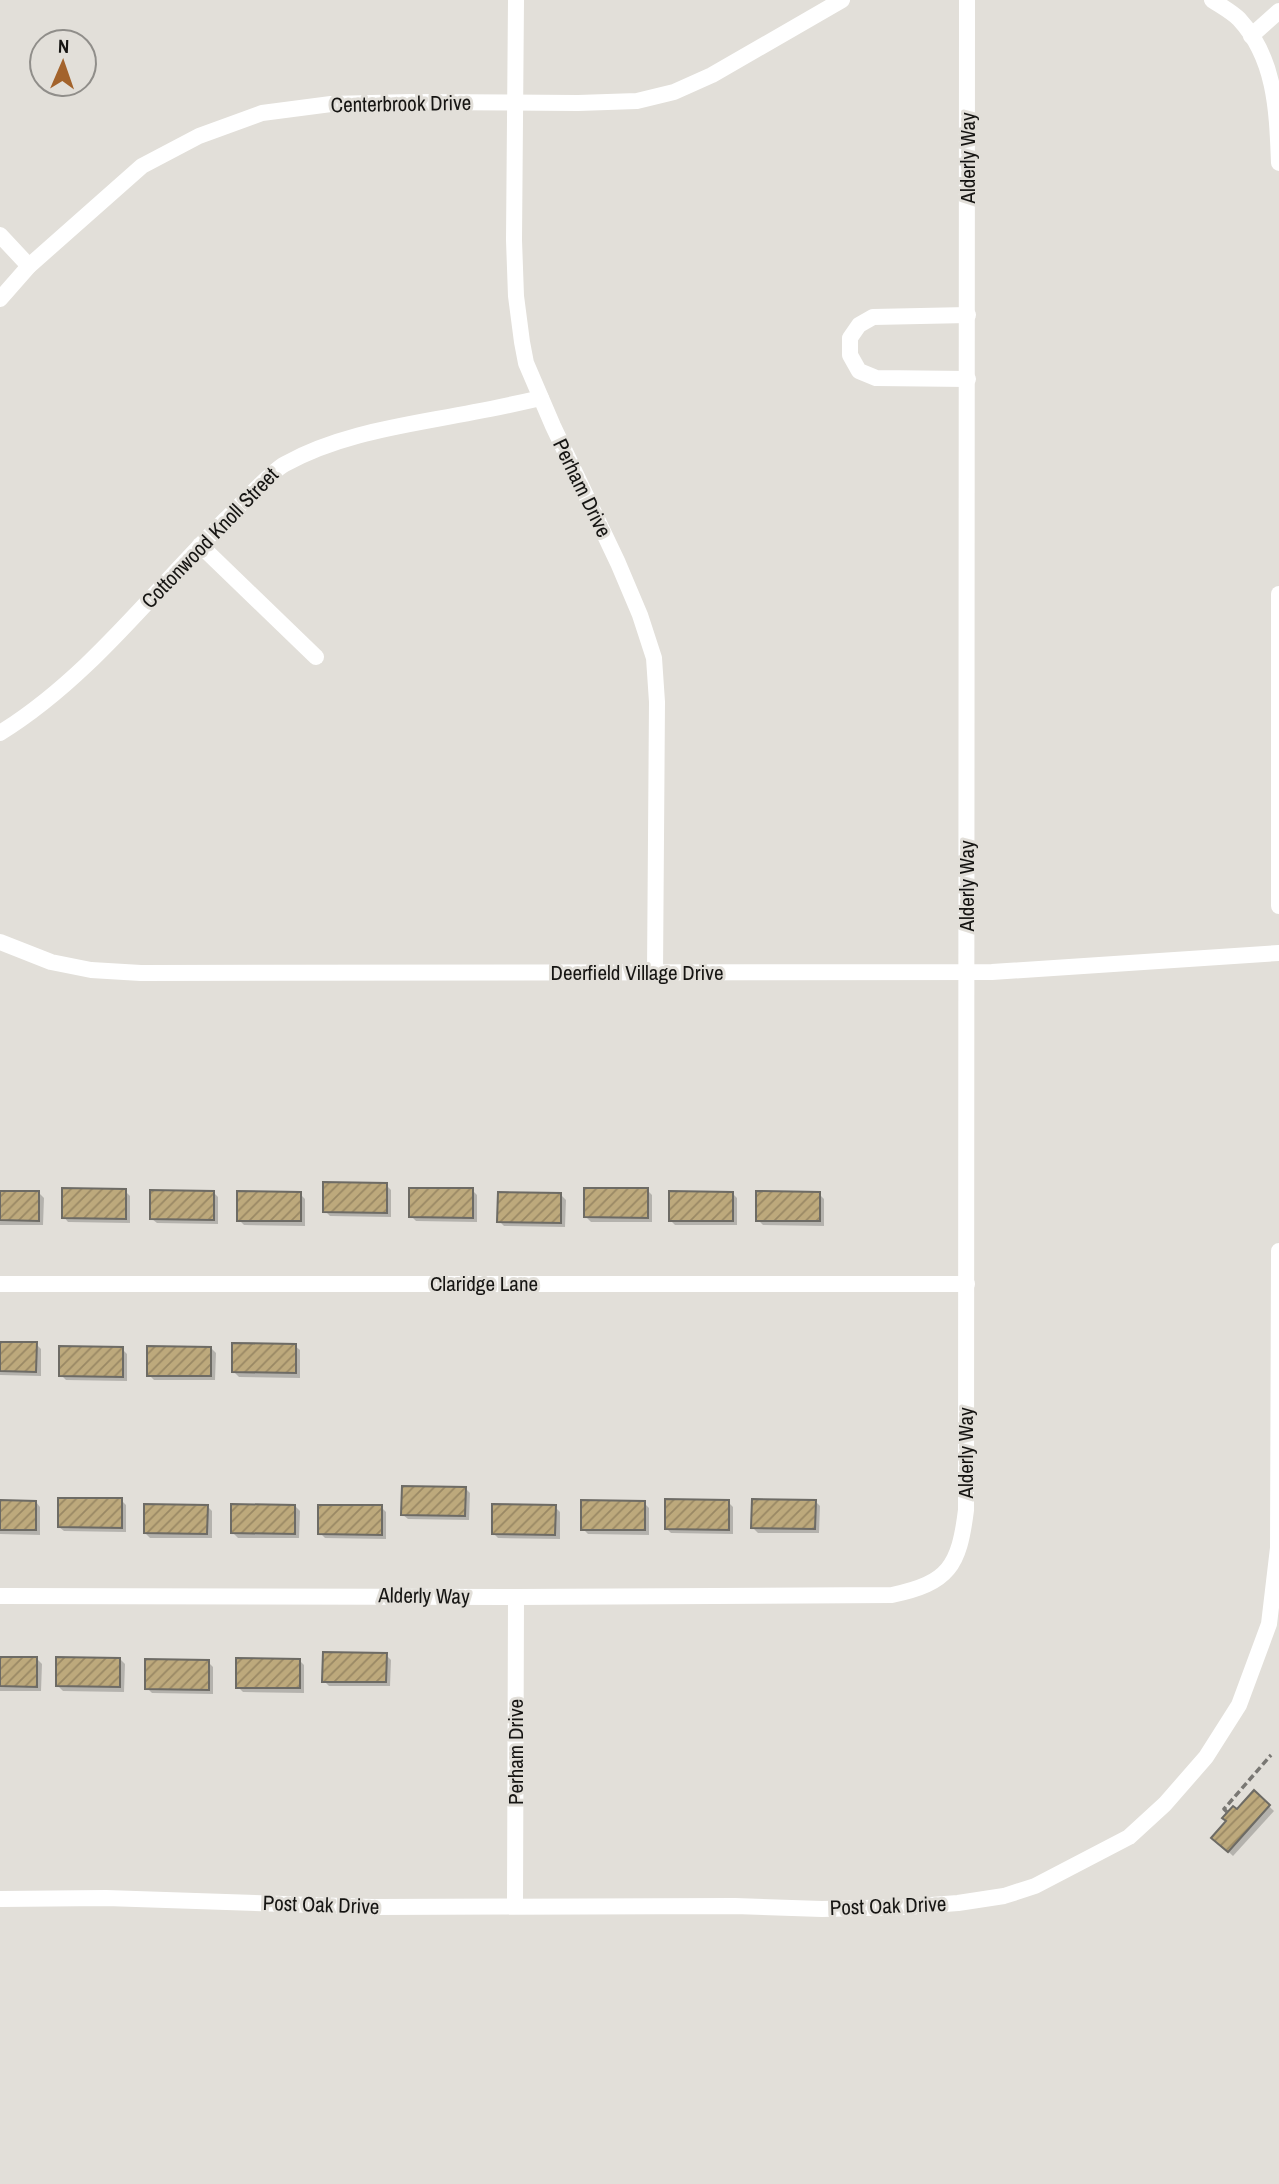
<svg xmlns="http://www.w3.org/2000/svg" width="1279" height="2184" font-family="'Archivo Narrow',sans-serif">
  <defs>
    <pattern id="building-hatch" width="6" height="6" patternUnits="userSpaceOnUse" patternTransform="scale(1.75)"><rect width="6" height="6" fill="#bda97c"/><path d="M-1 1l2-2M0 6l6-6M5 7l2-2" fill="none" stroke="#998864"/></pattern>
  </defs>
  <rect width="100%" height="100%" fill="#e2dfd9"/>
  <g fill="#0003">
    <polygon points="386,1185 391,1190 391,1217 330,1216 325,1211"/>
    <polygon points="472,1190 477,1195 477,1222 416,1221 411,1216"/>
    <polygon points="647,1190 652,1195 652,1222 591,1222 586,1217"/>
    <polygon points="125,1191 130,1196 130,1223 68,1222 64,1217"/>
    <polygon points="0,1192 39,1193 44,1198 43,1225 0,1225"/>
    <polygon points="213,1192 218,1197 218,1224 157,1223 152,1219"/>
    <polygon points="732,1193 737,1198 737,1225 675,1225 670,1220"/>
    <polygon points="300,1194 305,1199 305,1226 244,1225 239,1220"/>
    <polygon points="819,1194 824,1199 824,1226 763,1225 758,1220"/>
    <polygon points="561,1195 566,1200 565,1227 504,1226 499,1221"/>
    <polygon points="0,1343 36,1344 41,1349 41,1376 0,1375"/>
    <polygon points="295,1346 300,1350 300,1378 239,1377 234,1372"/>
    <polygon points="211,1348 216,1353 215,1380 154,1380 149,1375"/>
    <polygon points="122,1349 127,1354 127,1381 66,1380 61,1375"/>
    <polygon points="465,1488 470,1493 469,1520 408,1519 403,1515"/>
    <polygon points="121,1500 126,1505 126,1532 64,1531 59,1527"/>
    <polygon points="815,1501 820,1506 819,1533 758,1533 753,1528"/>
    <polygon points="0,1502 36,1502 40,1507 40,1535 0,1534"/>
    <polygon points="728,1502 733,1507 733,1534 671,1533 666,1528"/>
    <polygon points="644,1503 649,1508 649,1535 588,1534 583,1529"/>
    <polygon points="207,1506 212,1511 212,1538 150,1538 145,1533"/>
    <polygon points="295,1506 300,1511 299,1538 238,1538 233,1533"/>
    <polygon points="381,1507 386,1512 386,1539 325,1538 320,1533"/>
    <polygon points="555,1507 560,1512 560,1539 498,1538 493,1533"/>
    <polygon points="386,1655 391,1660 390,1686 329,1686 324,1681"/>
    <polygon points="0,1659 37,1659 42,1664 41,1691 0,1691"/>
    <polygon points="120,1659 125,1664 124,1692 63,1691 58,1686"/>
    <polygon points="299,1660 304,1665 304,1693 243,1692 238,1687"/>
    <polygon points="208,1662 213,1667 213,1694 152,1693 147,1688"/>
    <polygon points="1254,1792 1274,1811 1233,1856 1214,1838"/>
  </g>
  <g fill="url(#building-hatch)" stroke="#6d6b65" stroke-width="2">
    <polygon points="323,1182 387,1183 387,1213 323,1212"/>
    <polygon points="62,1188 126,1189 126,1219 62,1218"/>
    <polygon points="409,1188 473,1188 473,1218 409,1217"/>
    <polygon points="584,1188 648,1188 648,1218 584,1217"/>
    <polygon points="150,1190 214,1191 214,1220 150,1219"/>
    <polygon points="0,1191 39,1191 39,1221 0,1220"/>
    <polygon points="237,1191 301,1192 301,1221 237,1221"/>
    <polygon points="669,1191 733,1192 733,1221 669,1221"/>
    <polygon points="756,1191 820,1192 820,1221 756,1221"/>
    <polygon points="498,1192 561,1193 561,1223 497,1222"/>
    <polygon points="0,1342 37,1342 36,1372 0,1371"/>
    <polygon points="232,1343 296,1344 296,1373 232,1372"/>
    <polygon points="59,1346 123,1347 123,1377 59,1376"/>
    <polygon points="147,1346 211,1347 211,1376 147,1376"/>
    <polygon points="402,1486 466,1487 465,1516 401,1515"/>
    <polygon points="58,1498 122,1498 122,1528 58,1527"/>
    <polygon points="665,1499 729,1500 729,1530 665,1529"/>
    <polygon points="752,1499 816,1500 815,1529 751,1528"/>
    <polygon points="0,1500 36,1501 36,1530 0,1530"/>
    <polygon points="581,1500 645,1501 645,1530 581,1530"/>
    <polygon points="144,1504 208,1505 207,1534 144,1533"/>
    <polygon points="231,1504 295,1505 295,1534 231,1533"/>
    <polygon points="492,1504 556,1505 555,1535 492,1534"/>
    <polygon points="318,1505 382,1505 382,1535 318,1534"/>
    <polygon points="323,1652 387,1653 386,1682 322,1682"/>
    <polygon points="0,1657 37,1657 37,1687 0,1686"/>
    <polygon points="56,1657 120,1658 120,1687 56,1686"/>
    <polygon points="236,1658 300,1659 300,1688 236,1688"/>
    <polygon points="145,1659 209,1660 209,1690 145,1689"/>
    <polygon points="1254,1790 1270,1805 1228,1852 1211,1838 1226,1821 1222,1818 1233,1806 1237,1809"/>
  </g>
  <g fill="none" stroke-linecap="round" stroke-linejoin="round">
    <polyline stroke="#797773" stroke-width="3.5" stroke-dasharray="7 3.5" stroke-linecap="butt" points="1227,1812 1224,1809 1271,1755"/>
    <g stroke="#fff" stroke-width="16">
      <polyline points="516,0 514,240 516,296 522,342 526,363 553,426 618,563 640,615 654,658 657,702 655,973"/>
      <path d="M1212,0C1221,6 1232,12 1239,19C1276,59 1277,112 1279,163"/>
      <polyline points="1251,36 1279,11"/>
      <polyline points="0,235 29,266"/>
      <polyline points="0,299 29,266 142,166 199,136 262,113 331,104 412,102 578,103 637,101 674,92 712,75 842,0"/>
      <polyline points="968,379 876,378 859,371 850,355 850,338 859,325 873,317 968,315"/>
      <polyline points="200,545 316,657"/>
      <polyline points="1279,594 1279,906"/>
      <path d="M0,733C89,678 153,591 227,518C241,505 270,472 285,464C343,432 410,425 474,412C496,408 519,403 541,398"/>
      <polyline points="0,942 51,962 91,970 141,973 992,972 1279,953"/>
      <polyline points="0,1284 967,1284"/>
      <path d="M0,1596L516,1597L892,1595C949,1583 959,1566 966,1510L967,0"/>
      <polyline points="0,1899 106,1898 372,1907 735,1906 822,1909 905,1907 958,1903 1004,1896 1035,1886 1129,1837 1165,1804 1206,1757 1239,1705 1269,1624 1278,1548 1279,1251"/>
      <polyline points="515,1906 516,1597"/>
    </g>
  </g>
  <g text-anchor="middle" stroke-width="6" stroke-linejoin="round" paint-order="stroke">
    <g font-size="21" fill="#161513" stroke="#e2dfd9">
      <text transform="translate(401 104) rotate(-1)" y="7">Centerbrook Drive</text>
      <text transform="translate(968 158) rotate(-90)" y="7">Alderly Way</text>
      <text transform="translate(582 488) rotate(64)" y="7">Perham Drive</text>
      <text transform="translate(210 538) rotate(-46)" y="7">Cottonwood Knoll Street</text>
      <text transform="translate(967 886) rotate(-90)" y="7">Alderly Way</text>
      <text x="637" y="980">Deerfield Village Drive</text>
      <text x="484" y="1291">Claridge Lane</text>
      <text transform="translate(966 1453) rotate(-90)" y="7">Alderly Way</text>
      <text transform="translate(424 1596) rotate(1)" y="7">Alderly Way</text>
      <text transform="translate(516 1752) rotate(-90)" y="7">Perham Drive</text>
      <text transform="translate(321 1905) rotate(2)" y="7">Post Oak Drive</text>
      <text transform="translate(888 1906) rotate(-2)" y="7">Post Oak Drive</text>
    </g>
  </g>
  <g transform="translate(63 63) rotate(2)"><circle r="33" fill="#e2dfd9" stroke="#908e8a" stroke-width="2"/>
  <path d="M0-5L12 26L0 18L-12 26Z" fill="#a3632c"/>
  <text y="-10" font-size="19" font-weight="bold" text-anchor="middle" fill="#161513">N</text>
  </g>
</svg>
